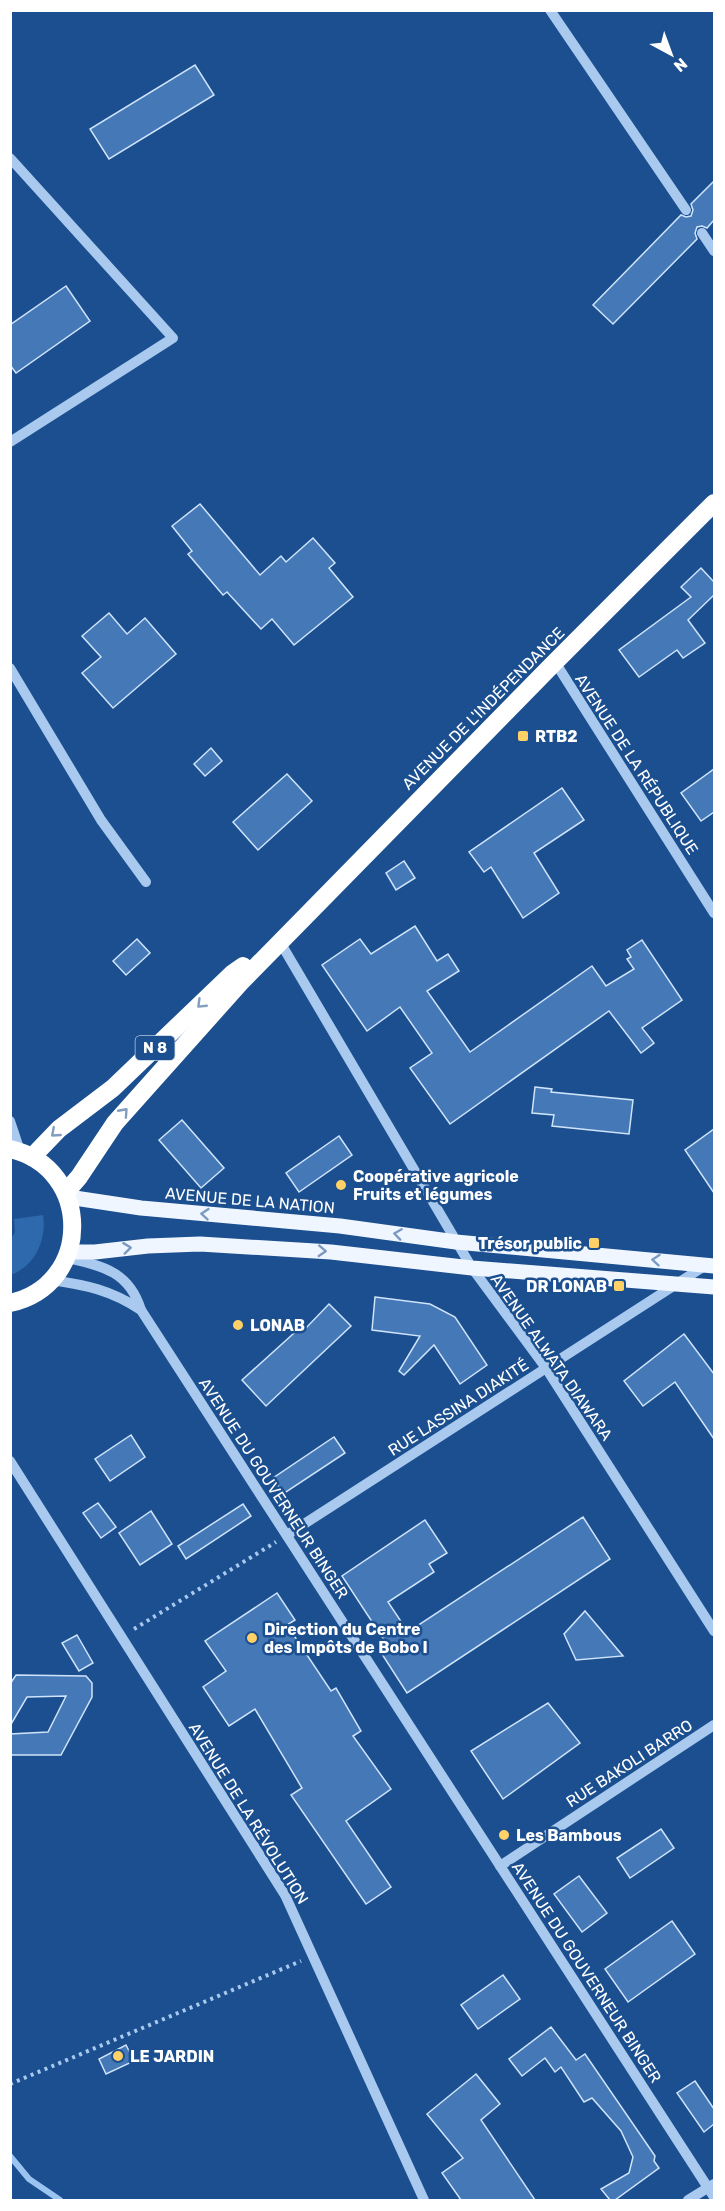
<svg xmlns="http://www.w3.org/2000/svg" width="725" height="2211" font-family="Rubik,sans-serif">
  <rect width="100%" height="100%" fill="#1b4f8f"/>
  <path fill="#2e69ad" d="M43,1215C47,1240 35,1266 11,1275V1239L15,1232L14,1219Z"/>
  <g fill="none" stroke-linecap="round" stroke-linejoin="round">
    <polyline stroke="#9cc4f0" stroke-width="6" points="10,2156 29,2179 60,2200"/>
  </g>
  <g fill="#4478b7" stroke="#cfe3fa" stroke-width="1.5">
    <polygon points="195,65 214,95 109,159 90,129"/>
    <polygon points="714,181 714,220 707,228 702,226 697,227 695,233 697,239 613,324 593,305 681,215 686,217 691,216 693,210 691,204"/>
    <polygon points="66,286 90,321 16,373 10,365 10,325"/>
    <polygon points="200,504 260,575 281,556 286,562 313,538 335,563 329,568 353,597 294,645 272,619 261,629 227,592 223,595 188,554 192,551 172,526"/>
    <polygon points="701,568 713,581 714,580 714,595 688,620 705,643 683,658 677,650 639,677 619,650 691,597 681,587"/>
    <polygon points="109,613 127,634 145,618 176,654 113,708 82,673 101,657 82,636"/>
    <polygon points="211,748 222,761 205,776 194,764"/>
    <polygon points="714,769 714,812 701,821 681,793"/>
    <polygon points="287,774 312,801 258,850 233,822"/>
    <polygon points="562,788 584,820 534,853 559,893 523,918 491,867 484,872 469,852"/>
    <polygon points="404,861 415,878 396,890 386,873"/>
    <polygon points="415,926 437,961 448,954 459,971 427,991 470,1052 592,966 606,986 634,969 627,959 631,957 627,950 642,940 682,1000 642,1028 654,1043 641,1053 609,1011 450,1124 410,1068 432,1053 400,1007 367,1031 322,965 360,939 371,954"/>
    <polygon points="137,939 150,953 126,975 113,961"/>
    <polygon points="535,1087 552,1089 551,1092 633,1100 629,1134 552,1126 554,1115 532,1113"/>
    <polygon points="182,1120 224,1168 201,1188 159,1140"/>
    <polygon points="714,1129 714,1193 685,1150"/>
    <polygon points="339,1136 352,1155 299,1192 286,1173"/>
    <polygon points="375,1297 430,1304 455,1317 487,1365 460,1384 434,1345 404,1375 399,1371 420,1336 372,1330"/>
    <polygon points="329,1304 351,1326 266,1406 242,1380 303,1325 306,1328"/>
    <polygon points="684,1334 714,1374 714,1439 675,1382 643,1406 624,1381"/>
    <polygon points="131,1435 145,1457 110,1481 95,1459"/>
    <polygon points="334,1437 345,1453 283,1494 273,1478"/>
    <polygon points="98,1503 116,1527 101,1538 83,1513"/>
    <polygon points="243,1504 251,1516 186,1559 178,1546"/>
    <polygon points="151,1511 172,1544 140,1565 119,1533"/>
    <polygon points="583,1517 610,1559 407,1693 380,1651 388,1646 342,1576 425,1520 447,1553 429,1564 434,1572 388,1602 408,1632"/>
    <polygon points="277,1593 295,1620 287,1625 331,1691 336,1688 361,1731 353,1736 391,1789 346,1821 391,1887 366,1904 291,1795 302,1788 255,1709 229,1726 203,1687 226,1671 205,1641"/>
    <polygon points="585,1611 623,1656 576,1660 564,1634"/>
    <polygon points="77,1635 93,1663 79,1671 62,1643"/>
    <polygon points="16,1675 86,1676 92,1683 92,1697 61,1755 10,1755 10,1734 48,1732 66,1696 27,1697 10,1726 10,1684"/>
    <polygon points="548,1703 580,1743 503,1799 471,1751"/>
    <polygon points="661,1829 674,1848 630,1878 617,1858"/>
    <polygon points="579,1876 607,1913 582,1932 554,1894"/>
    <polygon points="672,1921 695,1954 628,2002 605,1969"/>
    <polygon points="503,1975 520,1999 478,2029 461,2005"/>
    <polygon points="551,2027 576,2060 585,2054 655,2156 654,2161 659,2168 615,2200 610,2200 601,2189 629,2173 633,2157 621,2131 592,2098 584,2102 561,2067 555,2072 545,2058 522,2076 509,2059"/>
    <polygon points="126,2045 134,2061 106,2074 99,2059"/>
    <polygon points="476,2074 500,2104 481,2120 535,2200 461,2200 442,2173 463,2158 427,2114"/>
    <polygon points="695,2081 714,2109 714,2124 704,2132 677,2093"/>
  </g>
  <g fill="none" stroke-linecap="round" stroke-linejoin="round">
    <g stroke="#a9c9ee" stroke-width="4" stroke-dasharray="3 4.5" stroke-linecap="butt">
      <polyline points="134,1629 276,1542"/>
      <polyline points="10,2084 301,1961"/>
    </g>
    <g stroke="#a9c9ee" stroke-width="10">
      <polyline points="550,10 686,210"/>
      <polyline points="10,158 173,338 10,442"/>
      <polyline points="702,233 714,251"/>
      <polyline points="555,662 714,913"/>
      <polyline points="10,668 101,820 146,882"/>
      <polyline points="280,942 472,1268 546,1368 714,1631"/>
      <polyline points="10,1121 20,1151"/>
      <path d="M67,1258C102,1266 129,1271 141,1310L714,2197"/>
      <path d="M51,1280C86,1285 111,1290 141,1310"/>
      <polyline points="10,1461 285,1895 424,2200"/>
      <polyline points="287,1535 706,1265"/>
      <polyline points="500,1866 714,1725"/>
      <polyline points="688,2200 714,2184"/>
    </g>
    <g stroke="#f0f6ff" stroke-width="15">
      <polyline points="68,1197 141,1208 340,1226 456,1242 714,1266"/>
      <polyline points="69,1252 95,1252 148,1246 200,1244 331,1252 472,1268 714,1287"/>
    </g>
    <g stroke="#fff" stroke-width="18">
      <path d="M10,1149C93,1168 93,1285 10,1303"/>
      <polyline points="32,1157 59,1129 113,1088 233,973 243,966"/>
      <polyline points="66,1192 79,1177 115,1123 240,983 555,662 714,503"/>
    </g>
  </g>
  <defs><path id="oneway-chevron" d="M-2-3.5L2.5 0L-2 3.5" fill="none" stroke-width="1.6" stroke-linecap="round" stroke-linejoin="round" transform="scale(1.5)"/></defs>
  <g stroke="#829ec1">
    <use href="#oneway-chevron" transform="translate(201 1004) rotate(136)"/>
    <use href="#oneway-chevron" transform="translate(124 1112) rotate(-48)"/>
    <use href="#oneway-chevron" transform="translate(55 1133) rotate(139)"/>
  </g>
  <g stroke="#7b9ac1">
    <use href="#oneway-chevron" transform="translate(205 1214) rotate(-175)"/>
    <use href="#oneway-chevron" transform="translate(398 1234) rotate(-172)"/>
    <use href="#oneway-chevron" transform="translate(127 1248) rotate(-7)"/>
    <use href="#oneway-chevron" transform="translate(322 1251) rotate(3)"/>
    <use href="#oneway-chevron" transform="translate(656 1260) rotate(-175)"/>
  </g>
  <g fill="#ffd166" stroke="#1b4f8f" stroke-width="2">
    <rect x="517" y="730" width="12" height="12" rx="3"/>
    <circle cx="341" cy="1185" r="6"/>
    <rect x="588" y="1237" width="12" height="12" rx="3"/>
    <rect x="613" y="1280" width="12" height="12" rx="3"/>
    <circle cx="238" cy="1325" r="6"/>
    <circle cx="252" cy="1638" r="6"/>
    <circle cx="504" cy="1835" r="6"/>
    <circle cx="118" cy="2056" r="6"/>
  </g>
  <g text-anchor="middle" stroke-width="5" stroke-linejoin="round" paint-order="stroke">
    <rect fill="#1b4f8f" stroke="#bbcadd" stroke-width="1.5" x="135.5" y="1036" width="39" height="24" rx="4.5"/>
    <g font-size="15" font-weight="bold" fill="#fff">
      <text x="155" y="1053">N 8</text>
    </g>
    <g font-size="16" fill="#fff" stroke="#1b4f8f">
      <text transform="translate(483 708) rotate(-45)" y="6">AVENUE DE L'INDÉPENDANCE</text>
      <text transform="translate(637 764) rotate(57)" y="6">AVENUE DE LA RÉPUBLIQUE</text>
      <text transform="translate(250 1200) rotate(5)" y="6">AVENUE DE LA NATION</text>
      <text transform="translate(552 1357) rotate(55)" y="6">AVENUE ALWATA DIAWARA</text>
      <text transform="translate(458 1407) rotate(-33)" y="6">RUE LASSINA DIAKITÉ</text>
      <text transform="translate(274 1488) rotate(57)" y="6">AVENUE DU GOUVERNEUR BINGER</text>
      <text transform="translate(629 1763) rotate(-33)" y="6">RUE BAKOLI BARRO</text>
      <text transform="translate(249 1813) rotate(58)" y="6">AVENUE DE LA RÉVOLUTION</text>
      <text transform="translate(587 1972) rotate(57)" y="6">AVENUE DU GOUVERNEUR BINGER</text>
    </g>
    <g font-size="16" font-weight="bold" fill="#fff" stroke="#1b4f8f" text-anchor="start">
      <text x="535" y="742">RTB2</text>
      <text x="353" y="1182">Coopérative agricole<tspan x="353" dy="18">Fruits et légumes</tspan></text>
      <text x="582" y="1249" text-anchor="end">Trésor public</text>
      <text x="607" y="1292" text-anchor="end">DR LONAB</text>
      <text x="250" y="1331">LONAB</text>
      <text x="264" y="1635">Direction du Centre<tspan x="264" dy="18">des Impôts de Bobo I</tspan></text>
      <text x="516" y="1841">Les Bambous</text>
      <text x="130" y="2062">LE JARDIN</text>
    </g>
  </g>
  <rect width="725" height="2211" fill="none" stroke="#ffffff" stroke-width="24"/>
  <g transform="translate(671 54) rotate(139)" stroke="#1b4f8f" stroke-width="4.5" paint-order="stroke">
  <path d="M0-4.5L10 22L0 15L-10 22Z" fill="#ffffff"/>
  <text y="-9" font-size="16" font-weight="bold" text-anchor="middle" fill="#ffffff">N</text>
  </g>
</svg>
